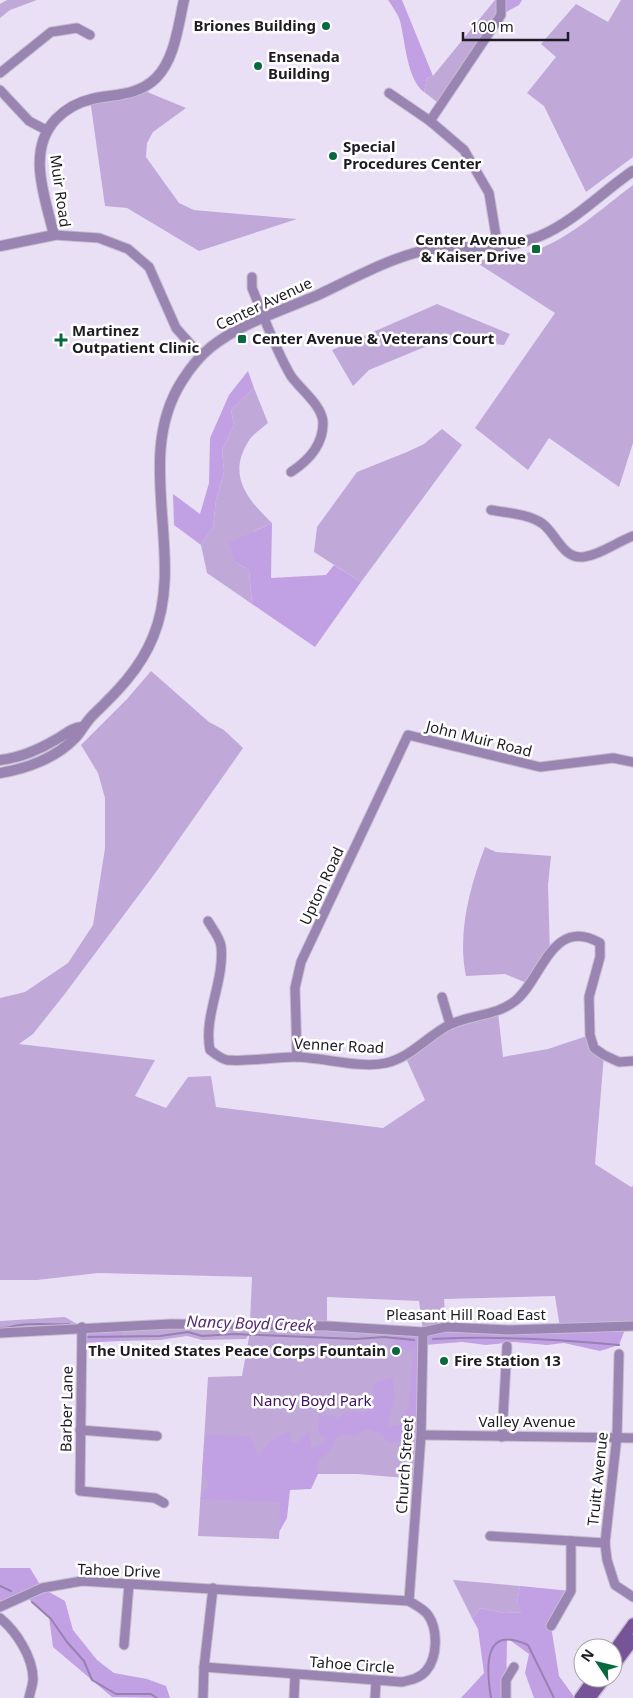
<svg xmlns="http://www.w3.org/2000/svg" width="633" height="1698" font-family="'Noto Sans',sans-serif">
  <rect width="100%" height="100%" fill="#eae0f5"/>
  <g fill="#c0a8d9" fill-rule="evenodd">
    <polygon points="7,0 37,0 10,10 0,18 0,4"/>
    <polygon points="495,0 501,0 501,15 441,105 424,92 427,78 433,76"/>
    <polygon points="621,0 633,0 633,157 586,192 544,106 527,93 556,57 541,44 576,4 608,22"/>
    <polygon points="140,89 186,108 153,132 147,143 146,157 179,203 194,210 297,219 199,251 127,208 105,206 90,99"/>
    <path d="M633,185V443L619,487L549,438L528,470L475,428L555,313L474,261C494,259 515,257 534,251C572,237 602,208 633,185Z"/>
    <polygon points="437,304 510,334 504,345 444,339 369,370 353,386 332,350"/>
    <path d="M254,388L268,423C262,428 252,435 248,442C227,476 248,500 272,523L254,531L235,562L249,570L252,604L207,573L201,545L213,527L216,500L224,472L222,450L234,425L231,410Z"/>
    <polygon points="442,429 462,445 361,582 314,552 317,527 357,472 407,452 424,444"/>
    <path d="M151,671L209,722L224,730L243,748L156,872L64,995L33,1034L19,1044L155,1060L135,1096L166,1108L188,1077L211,1076L216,1107L383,1128L425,1100L405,1056L450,1024L498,1012L503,1057L548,1049L590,1035L604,1055L595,1164L631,1187L633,1186V1326L560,1328L555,1296L444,1299L446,1327L423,1332L418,1479L357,1474H282L279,1539L198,1536L208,1377L242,1376L250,1332L246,1339L202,1340L187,1336L160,1340L120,1341L127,1326L232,1329L247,1328L250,1322L252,1277L98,1273L37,1280H0V998L25,992L68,963L93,925L105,848V798L98,773L81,745L127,699ZM327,1297L419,1301L423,1331L327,1326Z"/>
    <path d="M485,847L496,852L551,856L548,885L550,954L529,984L505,974L466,976C457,934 470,886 485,847Z"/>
    <polygon points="65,1317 82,1327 0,1333 0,1321"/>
    <polygon points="453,1580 520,1586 517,1603 524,1612 504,1613 481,1608 472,1618"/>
  </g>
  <g fill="#c1a0e4">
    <path d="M388,0H402L433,76L427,78L424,92C407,80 405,40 400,21C398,14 392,6 388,0Z"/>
    <polygon points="501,0 522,0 519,5 501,15"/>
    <polygon points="248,371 254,388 231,410 234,425 222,450 224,472 216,500 213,527 201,545 174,525 173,494 200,514 209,483 210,438 229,395"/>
    <polygon points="272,523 271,578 326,575 334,565 361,582 315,647 252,604 249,570 235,562 229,543"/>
    <polygon points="127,1326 120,1341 82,1343 82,1327"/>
    <path d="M626,1327L619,1345L600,1351L564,1343L547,1345L514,1342L486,1345L462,1342L424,1345L421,1435L407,1442H387L381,1434L367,1429L354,1436L342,1434L335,1438L330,1451L318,1462V1474L311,1489L290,1490L287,1518L279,1532L280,1502L200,1499L209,1484L202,1470L206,1435L250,1436L259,1458C266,1443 274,1437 290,1432V1441L296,1444L309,1432L311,1448L323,1444L327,1438L318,1433L320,1414L339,1418L347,1411L366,1413L372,1406L374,1384L393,1377L394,1398L388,1426L401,1425L409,1405L413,1350L409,1351L393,1346L396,1330Z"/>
    <polygon points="0,1568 30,1568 42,1588 65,1601 73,1630 97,1660 114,1673 147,1679 166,1686 170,1698 112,1697 53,1647 49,1617 24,1595 0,1607"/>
    <polygon points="520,1586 571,1591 551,1626 559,1676 575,1698 534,1698 525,1673 529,1654 507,1638 506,1698 461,1698 484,1673 478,1629 472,1618 481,1608 504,1613 523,1612 517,1603"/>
  </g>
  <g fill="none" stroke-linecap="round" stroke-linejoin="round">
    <g stroke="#9980b2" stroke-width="2">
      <path d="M0,1328C7,1329 13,1325 20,1325C36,1323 53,1325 69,1324"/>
      <polyline points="86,1337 160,1336 188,1332 202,1336 234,1334 356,1339 384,1337 414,1340"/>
      <path d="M433,1339C495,1336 557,1339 619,1345"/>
      <polyline points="0,1586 11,1591"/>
      <polyline points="32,1602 51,1619 67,1642 84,1661 92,1680 116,1694 151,1694 157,1698"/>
      <path d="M491,1698C486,1667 483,1624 528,1645L554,1698"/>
    </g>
    <g stroke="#c5bdcf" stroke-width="11">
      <g id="minor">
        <polyline points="0,73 51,32 77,28 90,35"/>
        <polyline points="0,90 29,121 46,130"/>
        <polyline points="389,93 430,121 464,150 489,193 498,248"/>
        <polyline points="430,121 501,15 501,0"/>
        <polyline points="54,235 99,238 128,249 149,267 176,328 201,356"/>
        <path d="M252,277V288C264,317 275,349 291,376C300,389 323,406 323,423C323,445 308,461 291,472"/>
        <path d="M491,510C508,513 529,514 543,524C556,534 563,559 583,557C600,555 617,542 633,536"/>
        <path d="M208,921C212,928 220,938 221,946C225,981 203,1016 210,1050C215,1054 221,1059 227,1060C249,1062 273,1057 295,1057C322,1057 360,1069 386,1063C412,1057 428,1035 451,1024C473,1014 496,1016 515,1001C542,980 552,915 600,943V957L589,997L590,1035L594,1048L604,1055L619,1062L633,1061"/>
        <polyline points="442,997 450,1024"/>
        <polyline points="297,1057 295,988 301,962 408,735 540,767 613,758 633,762"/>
        <polyline points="82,1327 80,1491 155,1498 164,1503"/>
        <polyline points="0,1333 171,1324 327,1326 423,1332 446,1327 509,1330 633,1326"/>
        <polyline points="619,1354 617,1436 605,1543 607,1560 615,1585 633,1597"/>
        <polyline points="80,1430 157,1436"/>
        <polyline points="421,1435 633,1438"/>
        <polyline points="502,1437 507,1346"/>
        <polyline points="490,1536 605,1543"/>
        <polyline points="409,1601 421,1435 423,1332"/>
        <path d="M0,1607L42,1588L82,1581L409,1601C415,1605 424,1609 428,1615C438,1629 438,1657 426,1671C420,1678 411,1680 402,1682L204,1667"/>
        <path d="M0,1618C16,1631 33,1657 33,1679C33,1685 30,1692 29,1698"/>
        <polyline points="551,1626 571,1591 571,1541"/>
        <polyline points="124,1645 129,1584"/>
        <polyline points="203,1698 204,1667 213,1588"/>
        <polyline points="294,1698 295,1675"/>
        <polyline points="375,1698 376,1681"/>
        <polyline points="506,1698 506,1680 514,1667"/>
      </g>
    </g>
    <g stroke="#c5bdcf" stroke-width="12">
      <g id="tertiary">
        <path d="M0,246L54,235C45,197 26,151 56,119C66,109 78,102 92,99C114,94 138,96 156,78C175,59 178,26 184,0"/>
        <path d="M0,760C20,758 40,749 57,739C66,734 71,728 82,727"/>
        <path d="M0,773C26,769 56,758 75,738C81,732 85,723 93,715C117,692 140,669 153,637C187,556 132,459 182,381C190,368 200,356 211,347C241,323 283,310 318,295C350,280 384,261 418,252C459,242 498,254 540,236C575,221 602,192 633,171"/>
      </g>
    </g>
    <g stroke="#c5bdcf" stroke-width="14">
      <g id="secondary">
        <polyline points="613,1652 633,1624"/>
        <polyline points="613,1667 633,1640"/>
        <polyline points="580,1698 594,1678"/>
        <polyline points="590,1698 605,1678"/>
      </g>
    </g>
    <use href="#minor" stroke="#9a84b2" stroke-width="9"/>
    <use href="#tertiary" stroke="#9a84b2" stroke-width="10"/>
    <use href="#secondary" stroke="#765497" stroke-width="11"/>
  </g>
  <g fill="#08693e" stroke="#fff" stroke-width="2">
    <circle cx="326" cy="26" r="5"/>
    <circle cx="258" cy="66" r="5"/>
    <circle cx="333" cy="156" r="5"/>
    <rect x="531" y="244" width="10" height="10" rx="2.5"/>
    <rect x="237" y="334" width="10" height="10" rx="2.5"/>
    <path d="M58.5 332.5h5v5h5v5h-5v5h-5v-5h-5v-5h5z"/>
    <circle cx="396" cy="1351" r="5"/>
    <circle cx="444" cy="1361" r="5"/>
  </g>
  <g text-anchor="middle" stroke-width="5" stroke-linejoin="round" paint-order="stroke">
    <g font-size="15" font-weight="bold" fill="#1f1b23" stroke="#fff" text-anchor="start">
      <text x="316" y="31" text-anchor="end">Briones Building</text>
      <text x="268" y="62">Ensenada<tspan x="268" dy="17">Building</tspan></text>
      <text x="343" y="152">Special<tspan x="343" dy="17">Procedures Center</tspan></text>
      <text x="526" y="245" text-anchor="end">Center Avenue<tspan x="526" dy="17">&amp; Kaiser Drive</tspan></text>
      <text x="72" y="336">Martinez<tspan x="72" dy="17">Outpatient Clinic</tspan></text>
      <text x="252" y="344">Center Avenue &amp; Veterans Court</text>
      <text x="386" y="1356" text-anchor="end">The United States Peace Corps Fountain</text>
      <text x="454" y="1366">Fire Station 13</text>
    </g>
    <g font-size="15" fill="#1f1b23" stroke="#fff">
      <text transform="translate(60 191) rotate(82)" y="5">Muir Road</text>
      <text transform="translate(264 304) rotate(-25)" y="5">Center Avenue</text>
      <text transform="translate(479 739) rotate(14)" y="5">John Muir Road</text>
      <text transform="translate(322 886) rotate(-65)" y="5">Upton Road</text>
      <text transform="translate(339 1046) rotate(3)" y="5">Venner Road</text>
      <text x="466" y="1320">Pleasant Hill Road East</text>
      <text transform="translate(67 1409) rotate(-89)" y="5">Barber Lane</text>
      <text x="527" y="1427">Valley Avenue</text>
      <text transform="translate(405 1466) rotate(-86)" y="5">Church Street</text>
      <text transform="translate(598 1479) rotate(-84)" y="5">Truitt Avenue</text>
      <text transform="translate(119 1571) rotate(2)" y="5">Tahoe Drive</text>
      <text transform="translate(352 1665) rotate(4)" y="5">Tahoe Circle</text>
    </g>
    <g font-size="15" fill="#3f1160" stroke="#fff">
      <text x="312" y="1406">Nancy Boyd Park</text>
    </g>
    <g font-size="16" font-style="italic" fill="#542977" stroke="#fff">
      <text transform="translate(250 1323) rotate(2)" y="6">Nancy Boyd Creek</text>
    </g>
  </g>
  <g transform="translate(598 1663) rotate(305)"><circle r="24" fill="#ffffff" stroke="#a5a4a7"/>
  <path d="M0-4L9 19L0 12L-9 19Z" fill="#08693e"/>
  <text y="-8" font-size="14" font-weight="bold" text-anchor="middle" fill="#1f1b23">N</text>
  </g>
  <path d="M463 32v8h105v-8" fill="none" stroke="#1f1b23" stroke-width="2.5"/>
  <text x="470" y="32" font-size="15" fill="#1f1b23" stroke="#ffffff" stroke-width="4" paint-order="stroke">100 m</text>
</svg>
